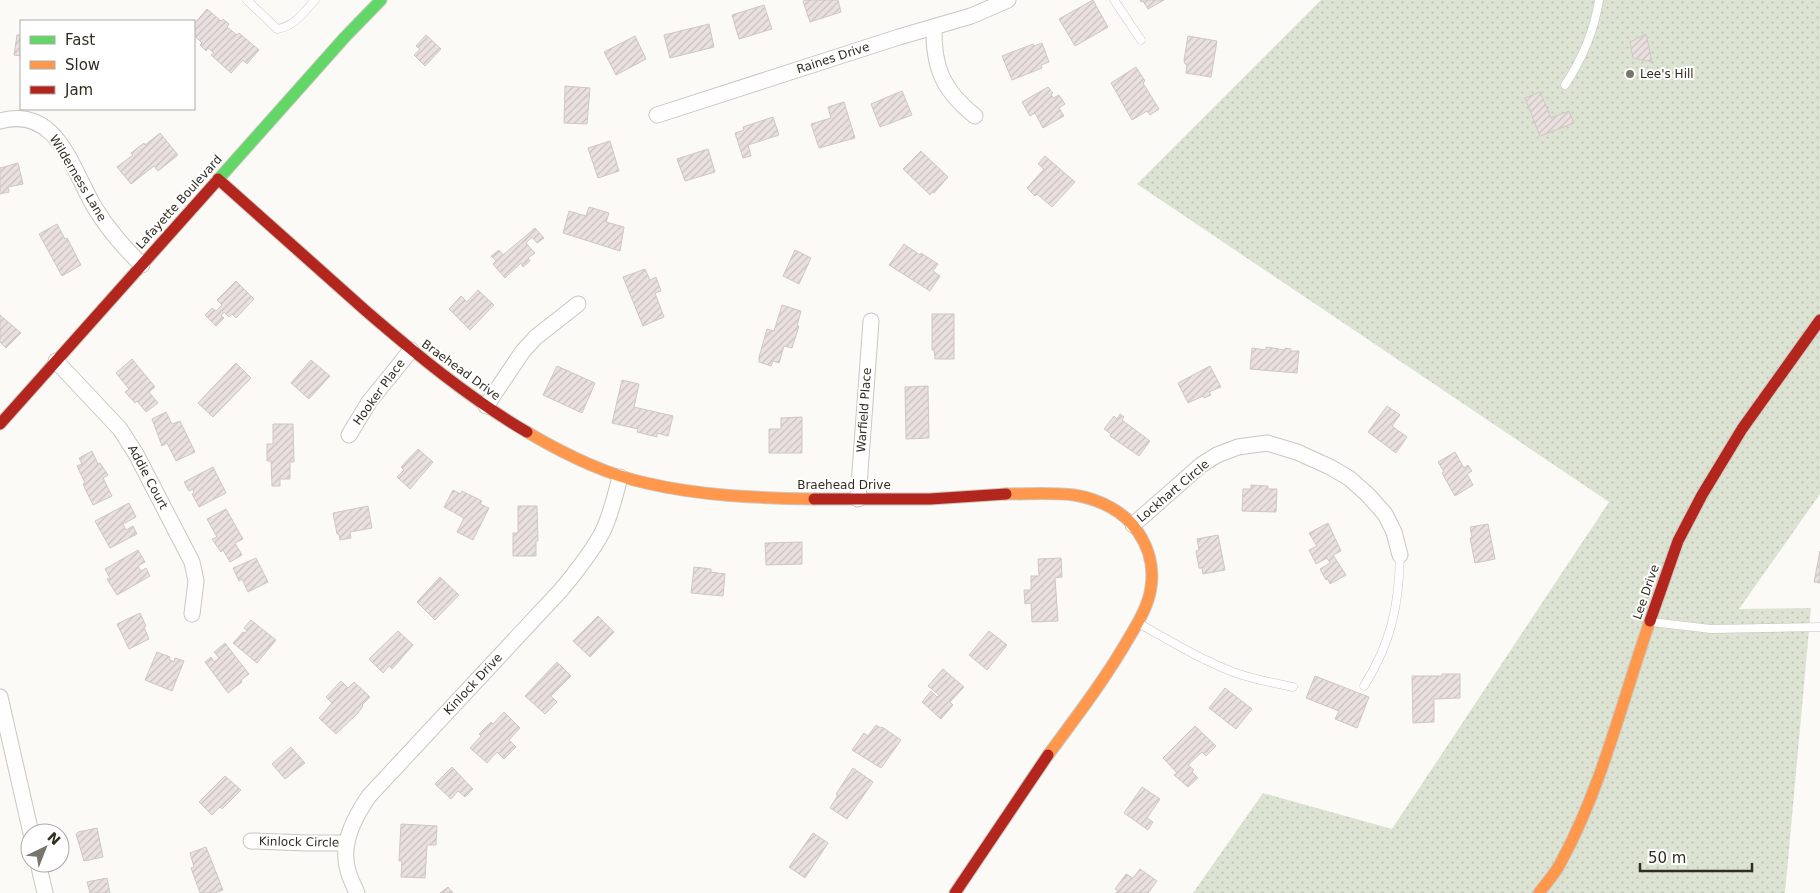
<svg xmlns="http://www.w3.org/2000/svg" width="1820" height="893" font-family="'DejaVu Sans',sans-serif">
  <defs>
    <pattern id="grass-dots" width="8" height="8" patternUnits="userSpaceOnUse" patternTransform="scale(1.25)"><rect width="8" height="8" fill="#dce3d3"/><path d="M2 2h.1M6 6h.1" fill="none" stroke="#bdc3b5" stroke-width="1.8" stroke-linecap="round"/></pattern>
    <pattern id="building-hatch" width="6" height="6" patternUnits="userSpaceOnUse" patternTransform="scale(1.25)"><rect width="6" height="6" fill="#e9e0df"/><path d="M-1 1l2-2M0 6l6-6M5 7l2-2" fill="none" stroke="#c8c0bf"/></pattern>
  </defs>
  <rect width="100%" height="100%" fill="#fbfaf7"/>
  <polygon fill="url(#grass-dots)" points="1321,0 1820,0 1820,494 1739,609 1811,608 1785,893 1193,893 1263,793 1392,829 1609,502 1137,184"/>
  <g fill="url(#building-hatch)" stroke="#cfc7c6">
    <polygon points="807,0 838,0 841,12 810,22 803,1"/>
    <polygon points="1093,0 1108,27 1075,46 1059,19"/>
    <polygon points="1140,0 1164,0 1148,9 1143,1 1141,2"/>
    <polygon points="764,5 772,29 739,39 732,15"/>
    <polygon points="207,9 221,21 223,19 229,24 227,27 237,35 239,33 259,50 247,64 243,60 231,73 211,55 214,53 208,48 206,51 200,45 202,43 194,35 194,24"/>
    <polygon points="709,24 714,47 670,58 664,35"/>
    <polygon points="1646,34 1652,62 1633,58 1630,42"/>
    <polygon points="17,35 21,35 21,56 14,55"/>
    <polygon points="426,35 441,49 425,66 414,55 420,49 416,46"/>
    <polygon points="635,36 646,59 616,75 604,52"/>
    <polygon points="1188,36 1217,41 1211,77 1186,73 1187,64 1185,64 1184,60"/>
    <polygon points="1042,43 1049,62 1041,65 1042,68 1012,80 1002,56 1033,44 1034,46"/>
    <polygon points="1136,67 1145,81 1143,83 1159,109 1150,115 1147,111 1132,120 1111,83"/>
    <polygon points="565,86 590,88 587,124 564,123"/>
    <polygon points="1048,87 1053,93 1051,94 1053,98 1059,95 1065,104 1059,108 1064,116 1043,128 1035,113 1030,116 1022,102"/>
    <polygon points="902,91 912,115 880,127 871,104"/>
    <polygon points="1540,92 1551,118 1569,111 1574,123 1540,136 1525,98"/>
    <polygon points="844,102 855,138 819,148 811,124 831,118 828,107"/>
    <polygon points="773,117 779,135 748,145 751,156 743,158 735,133 744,130 743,127"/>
    <polygon points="160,133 178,155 158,171 154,166 131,184 117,167 133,155 131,153 144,143 145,145"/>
    <polygon points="610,141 619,171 598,178 588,148"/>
    <polygon points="708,149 715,172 685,181 677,159"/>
    <polygon points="921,151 948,177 934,193 932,192 930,195 903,169"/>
    <polygon points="1045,156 1075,182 1052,207 1037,194 1035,196 1027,188 1044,169 1038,164"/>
    <polygon points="18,163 23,184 8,187 9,192 0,194 0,168"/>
    <polygon points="589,207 609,213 606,222 624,227 620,251 563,233 569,211 586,216"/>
    <polygon points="57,224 65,239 67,238 81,265 62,276 39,234"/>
    <polygon points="535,228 544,238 537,243 532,237 526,243 535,253 528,258 530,261 523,267 521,263 505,278 493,264 496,261 491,256 499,250 503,255"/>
    <polygon points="904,244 920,255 921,253 938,264 933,271 940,276 930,291 889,265"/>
    <polygon points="795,250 811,258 799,284 783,276"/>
    <polygon points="645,269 650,280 656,277 661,291 655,293 664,317 643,326 623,277"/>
    <polygon points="236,281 254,299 236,318 232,314 229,317 224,312 221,316 224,318 216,326 205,315 212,308 216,311 222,305 217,300"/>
    <polygon points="478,290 494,305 470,330 449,309 461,296 467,302"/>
    <polygon points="782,305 801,311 797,326 799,326 792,348 784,346 779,363 773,361 771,366 759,362 759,357 767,329 774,331"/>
    <polygon points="932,314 954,314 954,359 935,359 934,350 932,350"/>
    <polygon points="0,315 21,333 6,348 0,342"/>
    <polygon points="1266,347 1285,350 1285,348 1291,349 1291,351 1299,351 1297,373 1250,369 1252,348 1266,350"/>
    <polygon points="132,359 155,387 149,392 158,403 146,412 137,401 135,403 125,392 129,389 116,373"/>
    <polygon points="311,360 330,376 309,399 291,383"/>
    <polygon points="236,363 251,378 213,417 198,403"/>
    <polygon points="557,366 595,383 582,413 543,395"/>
    <polygon points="1210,366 1221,387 1209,392 1211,395 1204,398 1203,396 1188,403 1178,383"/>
    <polygon points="622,380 639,384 634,407 673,416 668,436 657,433 657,437 637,432 638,429 612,423"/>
    <polygon points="928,386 929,438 906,439 905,387"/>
    <polygon points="1387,406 1400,415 1392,426 1407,437 1396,453 1368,432"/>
    <polygon points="166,412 172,424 180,421 195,452 176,461 167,443 162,446 152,419"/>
    <polygon points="1120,414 1124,417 1122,420 1150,441 1139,456 1110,436 1111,434 1104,429 1114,416 1117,419"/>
    <polygon points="802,417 802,453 769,453 769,429 781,429 781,418"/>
    <polygon points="273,424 293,424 294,462 290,462 290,479 280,479 280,486 272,486 271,461 267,461 267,444 273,444"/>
    <polygon points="418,449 433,462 410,489 397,477 404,470 401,467"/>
    <polygon points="92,451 98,464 100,463 108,475 103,478 112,496 93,505 83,484 85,483 77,466 82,464 79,458"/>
    <polygon points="1455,452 1464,468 1468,465 1472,471 1467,474 1473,485 1455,496 1442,473 1444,472 1438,462"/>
    <polygon points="213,467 226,493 199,507 192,494 194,493 193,489 189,491 184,482"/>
    <polygon points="1251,485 1268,486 1268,489 1277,489 1276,512 1242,511 1243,489 1251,489"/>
    <polygon points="453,490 461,494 462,491 482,501 480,504 489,508 473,540 457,532 464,518 444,507"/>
    <polygon points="129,503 136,517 123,524 126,530 133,526 137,534 110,548 95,521"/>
    <polygon points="368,506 372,528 350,532 351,538 340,540 339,534 337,534 333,513"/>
    <polygon points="518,506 537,506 538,541 536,541 536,556 513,556 513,533 518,533"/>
    <polygon points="226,509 243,539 235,543 242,555 230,562 223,550 221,552 212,539 217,537 207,519"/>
    <polygon points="1328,523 1341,551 1333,555 1346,575 1330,584 1328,579 1326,580 1320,569 1330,563 1327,558 1316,564 1309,550 1317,546 1309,533"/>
    <polygon points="1488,524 1495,559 1475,563 1470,538 1472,538 1470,527"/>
    <polygon points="1218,535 1225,570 1203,574 1202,568 1199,568 1196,551 1199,550 1197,539"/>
    <polygon points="802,542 802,564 766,565 765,543"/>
    <polygon points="138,550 145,562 138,566 141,571 146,568 150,576 117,595 107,579 110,578 105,569"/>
    <polygon points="1820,551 1820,583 1814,582"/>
    <polygon points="256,558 268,582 248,592 242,579 239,581 233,568"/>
    <polygon points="1061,558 1062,577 1055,578 1058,621 1032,622 1031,603 1025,604 1024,590 1031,590 1031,576 1039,576 1038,559"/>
    <polygon points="694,567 711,569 711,572 725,574 723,596 691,593"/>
    <polygon points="440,577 459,595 435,620 417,602"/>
    <polygon points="140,613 146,626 144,627 149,639 129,649 117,624"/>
    <polygon points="598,616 614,632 590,657 573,641"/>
    <polygon points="251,620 276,640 257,663 233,643 243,632 245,633 247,630 244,628"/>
    <polygon points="398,631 413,645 392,669 389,666 383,673 369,659"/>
    <polygon points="989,631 1007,645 987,670 969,655"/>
    <polygon points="225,643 249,674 241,680 242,682 228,693 205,662 211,657 214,662 219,658 214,652"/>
    <polygon points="157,652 170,657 169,659 174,662 175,658 184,661 172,691 145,680"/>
    <polygon points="557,662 571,676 551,696 557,702 545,714 525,696"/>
    <polygon points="943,669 964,687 950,702 953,705 941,719 922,702 931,691 937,697 939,695 928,686"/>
    <polygon points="1442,674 1460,674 1460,698 1434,699 1434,722 1413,723 1412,676 1442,676"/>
    <polygon points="1315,676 1369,697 1357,728 1335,719 1339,711 1306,698"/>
    <polygon points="341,681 348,688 354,682 370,697 362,705 363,706 358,713 336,734 319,718 332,703 326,697"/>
    <polygon points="1225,688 1252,709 1236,729 1209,708"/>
    <polygon points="504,712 520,728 509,740 516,747 504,759 497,752 487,763 470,748 481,736 479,734 491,722 493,724"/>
    <polygon points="876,725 881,728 882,727 901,740 881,768 852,750 864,733 868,736"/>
    <polygon points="1195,726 1216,746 1206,756 1202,752 1188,765 1194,770 1192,772 1198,778 1188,787 1174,775 1177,773 1163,758"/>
    <polygon points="291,747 305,763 285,779 272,764"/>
    <polygon points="452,767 473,789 465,797 458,791 451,799 435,784"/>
    <polygon points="853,768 873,782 847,819 830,808 838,795 836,794"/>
    <polygon points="225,776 241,790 222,809 220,807 212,815 199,802"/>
    <polygon points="1142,787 1160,799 1147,818 1153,822 1148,830 1124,813"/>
    <polygon points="401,824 437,826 436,845 427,845 425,878 401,877 402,861 399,861"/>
    <polygon points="97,828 103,857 84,861 76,834 78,832"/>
    <polygon points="813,833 828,843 805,878 789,867"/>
    <polygon points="206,847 223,890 215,893 200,893 191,868 194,867 190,853"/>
    <polygon points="1140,869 1157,881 1148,893 1116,893 1118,890 1115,889 1126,874 1133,878"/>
    <polygon points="107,878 110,893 90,893 87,882"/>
    <polygon points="448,887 453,893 440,893"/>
  </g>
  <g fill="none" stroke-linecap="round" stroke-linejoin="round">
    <g stroke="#cac7bf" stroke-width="9">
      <g id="lane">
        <path d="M247,0L277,29C294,27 304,12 315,0"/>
        <polyline points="1114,0 1141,40"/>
        <path d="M1565,85C1583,58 1594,32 1599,0"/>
        <polyline points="1652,622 1711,629 1820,627"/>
        <path d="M1140,624C1170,641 1200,659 1233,672C1252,679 1273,683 1293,687"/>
        <path d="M1364,686C1391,643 1399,606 1400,555"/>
      </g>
    </g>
    <g stroke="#cac7bf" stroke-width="17">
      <g id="street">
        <path d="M934,27C933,67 943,91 975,116"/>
        <polyline points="657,115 899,37 971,16 1008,0"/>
        <path d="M0,121C58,105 72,170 95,208C108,229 124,248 142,265"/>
        <polyline points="56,361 120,429 136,454 192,562 196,581 192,614"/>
        <polyline points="486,406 523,351 536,337 578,304"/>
        <polyline points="349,435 369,402 411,350"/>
        <polyline points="858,499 871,321"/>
        <polyline points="1133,525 1201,465 1217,455 1238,447 1267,443 1297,452 1330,467 1349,478 1368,495 1385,514 1394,532 1400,555"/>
        <polyline points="0,697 31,833"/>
        <polyline points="251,841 307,843 347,843"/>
        <polyline points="38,863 45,893"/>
        <path d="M357,893C354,886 350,878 348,871C340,844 354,818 369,796L561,590C576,572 591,553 602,533C611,515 615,496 620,477"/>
      </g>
    </g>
    <g stroke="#cac7bf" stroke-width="13">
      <polyline id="fast" points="215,183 345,37 381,0"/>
    </g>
    <g stroke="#cac7bf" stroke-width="13">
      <g id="slow">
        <path d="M527,432C564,454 604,474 646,483C701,496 758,498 814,499"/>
        <path d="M1006,494C1028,494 1052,492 1074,495C1099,499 1124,511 1138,532C1149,548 1154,568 1151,587C1149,604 1139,621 1130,636C1106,678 1077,716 1048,755"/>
        <path d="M1539,893C1546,883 1556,873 1561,862C1602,787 1622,701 1650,621"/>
      </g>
    </g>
    <g stroke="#cac7bf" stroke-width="13">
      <g id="jam">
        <path d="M218,179C267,223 316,267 366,311C417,355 469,398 527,432"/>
        <polyline points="0,424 215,183"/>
        <polyline points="814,499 930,499 1006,494"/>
        <polyline points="1650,621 1678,541 1702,495 1742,429 1820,320"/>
        <polyline points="955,893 1048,755"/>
      </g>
    </g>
    <use href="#lane" stroke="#fefefe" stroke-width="8"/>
    <use href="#street" stroke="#fefefe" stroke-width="15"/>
    <use href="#fast" stroke="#63d668" stroke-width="11"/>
    <use href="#slow" stroke="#ff974d" stroke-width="11"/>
    <use href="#jam" stroke="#b3261e" stroke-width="11"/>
  </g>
  <circle fill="#78756c" stroke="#fff" stroke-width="2" cx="1630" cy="74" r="5"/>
  <g text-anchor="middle" stroke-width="4" stroke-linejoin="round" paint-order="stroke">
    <g font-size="12" fill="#312d21" stroke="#fff">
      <text transform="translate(833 58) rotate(-18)" y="4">Raines Drive</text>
      <text transform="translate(78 178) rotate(59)" y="4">Wilderness Lane</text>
      <text transform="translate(179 202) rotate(-48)" y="4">Lafayette Boulevard</text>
      <text transform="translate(461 370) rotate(36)" y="4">Braehead Drive</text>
      <text transform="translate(379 392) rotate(-54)" y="4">Hooker Place</text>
      <text transform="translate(864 410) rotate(-86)" y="4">Warfield Place</text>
      <text transform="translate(148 477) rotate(62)" y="4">Addie Court</text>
      <text x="844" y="489">Braehead Drive</text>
      <text transform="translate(1173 491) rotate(-40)" y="4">Lockhart Circle</text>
      <text transform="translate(1646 592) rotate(-71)" y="4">Lee Drive</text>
      <text transform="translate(473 684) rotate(-47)" y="4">Kinlock Drive</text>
      <text transform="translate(299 842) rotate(1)" y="4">Kinlock Circle</text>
    </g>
    <g font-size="12" fill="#312d21" stroke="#fff" text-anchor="start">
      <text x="1640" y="78">Lee's Hill</text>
    </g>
  </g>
  <rect x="20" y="20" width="175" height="90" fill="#ffffff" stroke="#adaba6"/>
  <rect x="30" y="36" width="25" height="8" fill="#63d668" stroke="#adaba6"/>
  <text x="65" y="45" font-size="15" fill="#312d21">Fast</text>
  <rect x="30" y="61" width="25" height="8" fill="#ff974d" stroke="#adaba6"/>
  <text x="65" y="70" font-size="15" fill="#312d21">Slow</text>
  <rect x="30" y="86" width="25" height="8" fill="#b3261e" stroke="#adaba6"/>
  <text x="65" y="95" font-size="15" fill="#312d21">Jam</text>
  <g transform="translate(45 848) rotate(43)"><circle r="24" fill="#ffffff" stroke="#adaba6"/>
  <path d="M0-4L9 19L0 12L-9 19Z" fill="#78756c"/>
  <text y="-8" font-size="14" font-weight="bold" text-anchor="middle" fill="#312d21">N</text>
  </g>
  <path d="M1640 863v8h112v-8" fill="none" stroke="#312d21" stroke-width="2.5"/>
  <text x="1648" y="863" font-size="15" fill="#312d21" stroke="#ffffff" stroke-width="4" paint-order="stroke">50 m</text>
</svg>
